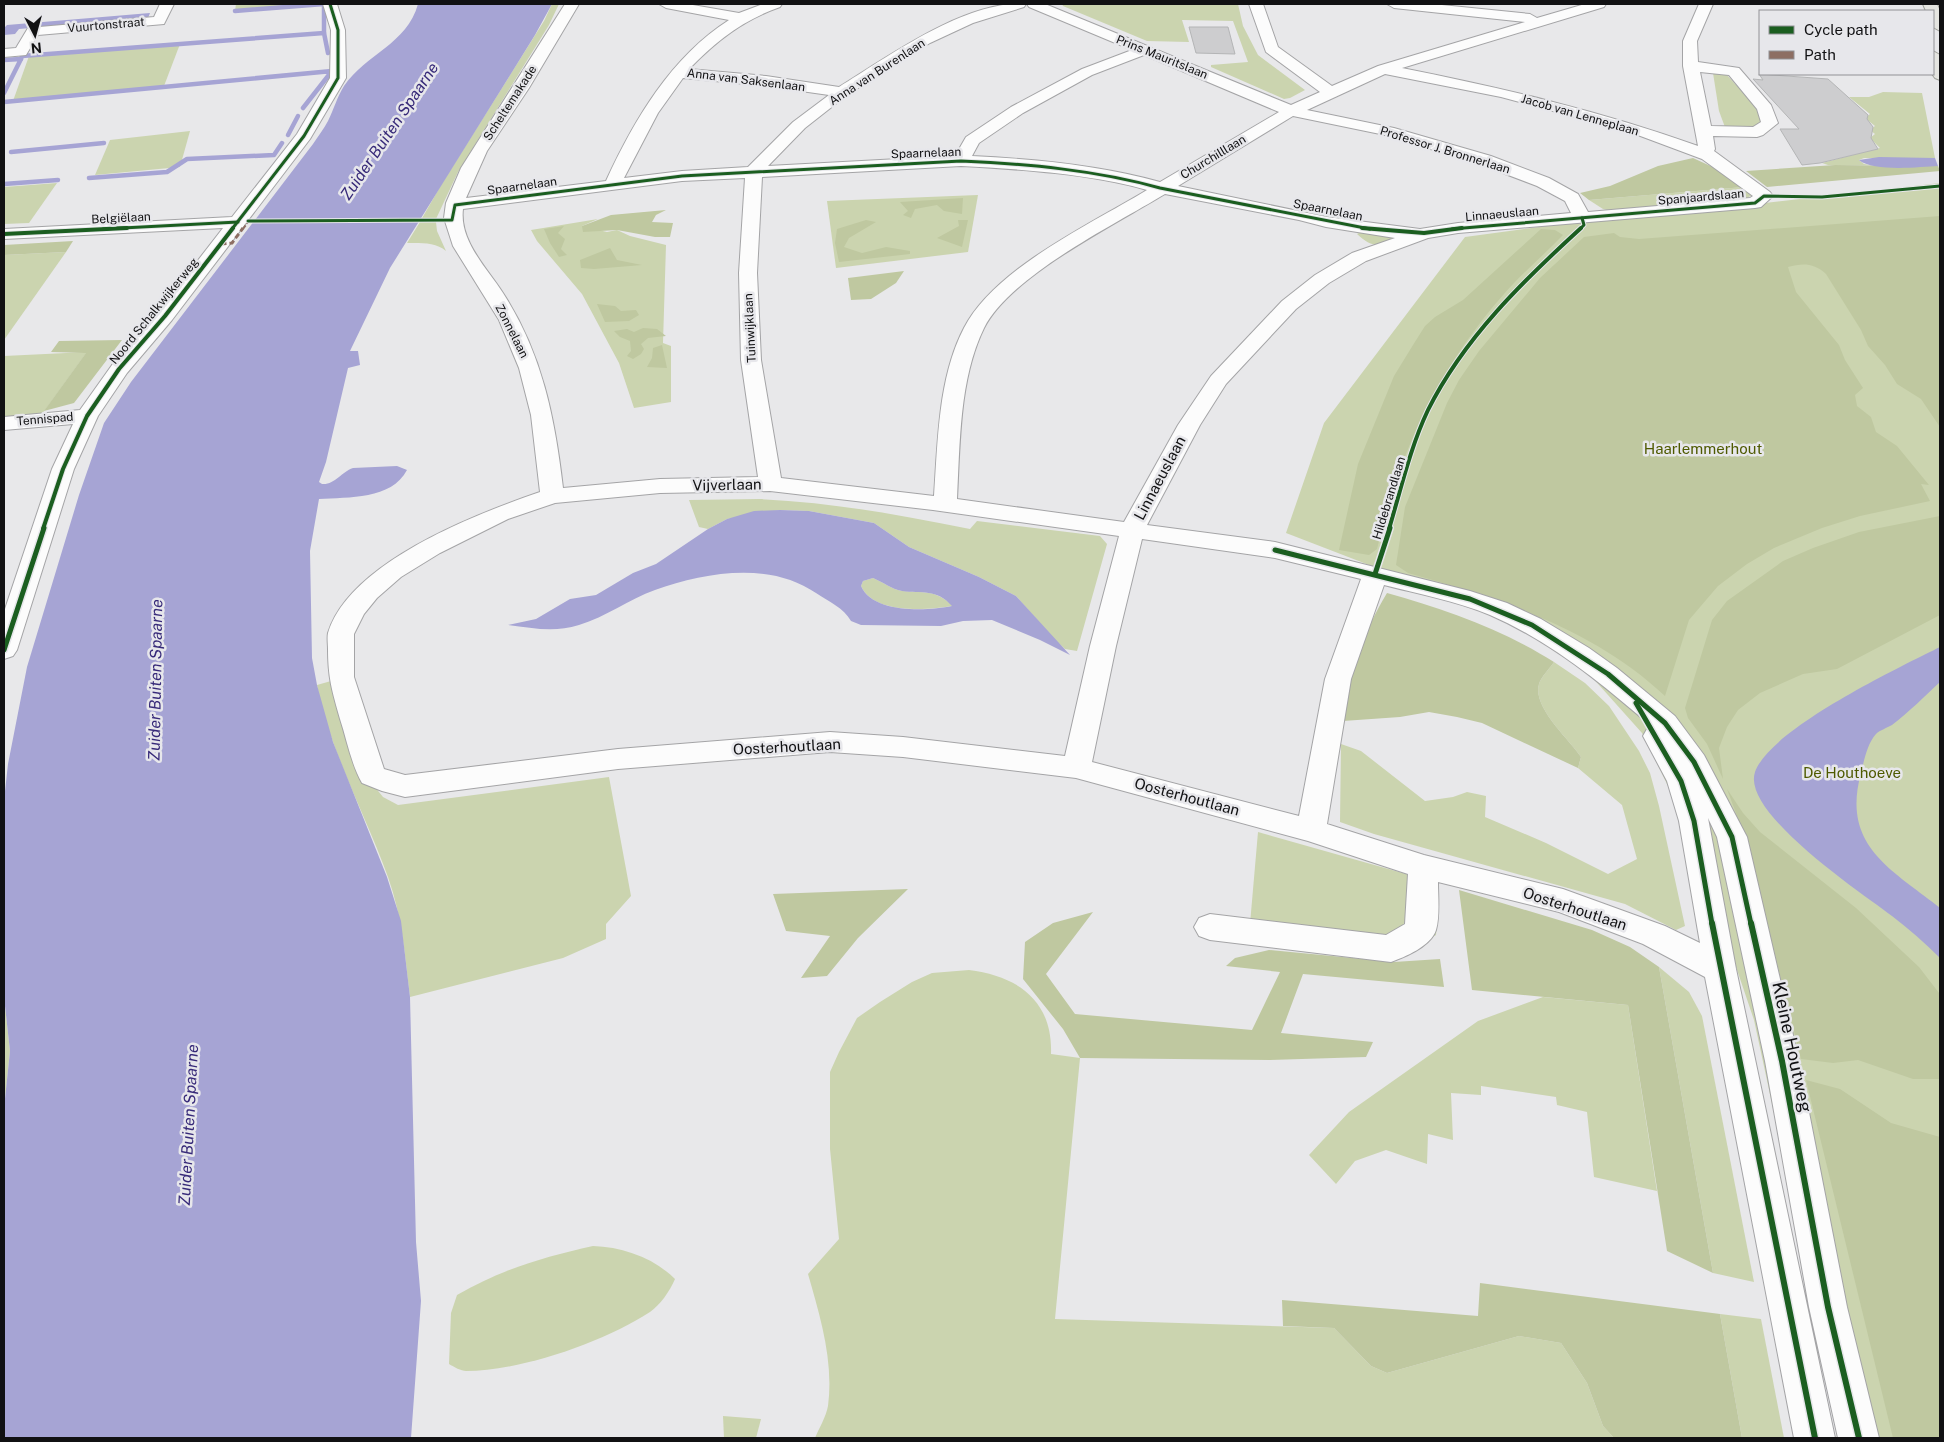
<svg xmlns="http://www.w3.org/2000/svg" width="1944" height="1442" font-family="'Public Sans',sans-serif">
  <rect width="100%" height="100%" fill="#e8e8ea"/>
  <g fill="#cbd4af">
    <polygon points="236,4 325,4 235,11"/>
    <polygon points="552,4 559,4 549,25 458,172 436,219 421,220 441,185 544,21"/>
    <polygon points="1062,4 1238,4 1243,26 1258,55 1305,90 1290,98 1284,99 1211,67 1211,65 1248,62 1233,21 1182,20 1189,42 1147,41 1063,6"/>
    <polygon points="180,44 164,86 13,101 29,56"/>
    <polygon points="1713,73 1726,74 1759,110 1763,123 1748,128 1726,130 1719,111"/>
    <polygon points="1883,92 1922,93 1935,158 1864,158 1859,160 1864,164 1870,165 1828,165 1822,163 1880,148 1870,138 1875,134 1870,130 1875,126 1865,118 1870,114 1849,97 1869,97"/>
    <polygon points="190,131 180,167 95,175 110,140"/>
    <polygon points="57,183 29,223 4,224 4,187"/>
    <polygon points="1940,183 1940,1438 1844,1438 1754,1020 1690,831 1642,733 1556,637 1286,533 1324,423 1465,237 1582,221 1704,210"/>
    <polygon points="1744,187 1752,195 1744,200 1611,211 1603,209 1589,200"/>
    <polygon points="978,195 968,252 836,268 827,201"/>
    <polygon points="598,219 582,226 607,232 617,230 630,236 666,245 663,343 671,346 671,402 634,408 619,363 582,294 537,241 531,230"/>
    <path d="M420,222H436L437,231L446,251C436,242 420,243 407,243Z"/>
    <path d="M1361,232L1394,235L1396,238C1377,246 1374,249 1357,234Z"/>
    <polygon points="66,252 4,340 4,255"/>
    <polygon points="87,352 35,424 4,427 4,356"/>
    <path d="M759,499C831,502 900,515 970,529L977,521L1100,536L1107,544L1077,651L1065,649L1055,640L1016,596L979,577L909,547L874,523L809,511L780,510L727,519L708,529L699,527L689,500Z"/>
    <path d="M873,578C883,582 891,589 902,591C923,593 935,589 953,606C928,610 874,615 861,586L863,581Z"/>
    <path d="M1554,662L1585,683L1609,706L1639,751L1650,773L1659,806L1685,926L1676,930L1625,904L1374,834L1340,822L1341,744L1361,751L1425,801L1453,797L1467,792L1486,796L1485,817L1546,843L1608,874L1637,859L1622,805L1578,768L1581,757C1569,739 1532,707 1539,684C1541,677 1550,668 1554,662Z"/>
    <path d="M338,679L366,776L383,797L398,805L609,777L631,896L606,924V939L563,958L410,997C405,956 402,916 388,877C365,813 330,752 317,685Z"/>
    <polygon points="1258,832 1431,881 1437,924 1436,935 1429,939 1250,924"/>
    <polygon points="1659,967 1689,992 1702,1016 1754,1282 1713,1273"/>
    <path d="M969,970C1018,976 1053,1001 1051,1054L1080,1058L1055,1319L1334,1328L1371,1366L1387,1373L1519,1336L1561,1343L1587,1383L1603,1426L1614,1438H815C819,1428 826,1417 828,1406C834,1361 820,1316 808,1274L839,1239L830,1149V1072L839,1052L857,1018L880,1002L912,982L932,973Z"/>
    <polygon points="4,997 10,1051 4,1108"/>
    <polygon points="1543,997 1628,1005 1657,1191 1594,1177 1587,1112 1557,1105 1556,1097 1481,1086 1481,1095 1451,1093 1453,1140 1428,1134 1427,1164 1386,1150 1355,1161 1336,1184 1309,1155 1349,1112 1478,1021"/>
    <path d="M593,1246C623,1247 654,1258 675,1279C670,1291 660,1305 650,1312C604,1342 521,1371 466,1371C461,1371 454,1367 449,1364L451,1313L457,1295C502,1269 544,1257 593,1246Z"/>
    <polygon points="1720,1314 1761,1319 1784,1438 1742,1438"/>
    <polygon points="723,1416 761,1419 756,1438 724,1438"/>
  </g>
  <g fill="#bfc8a0">
    <polygon points="1693,158 1717,169 1744,187 1589,200 1580,193 1610,186 1658,166"/>
    <polygon points="1835,165 1938,166 1940,171 1767,187 1746,171"/>
    <polygon points="963,198 962,214 944,211 937,205 915,209 911,218 903,215 908,211 900,202"/>
    <polygon points="666,210 656,215 652,222 673,223 670,237 655,237 617,230 583,232 582,226 611,215"/>
    <path d="M1940,216V427L1921,399L1897,384L1885,365L1868,346L1861,330L1826,274C1814,263 1803,263 1788,267L1796,292L1839,345L1845,360L1863,388L1855,395L1857,406L1871,417L1876,432L1897,446L1929,485L1921,484L1930,501L1860,516L1822,528L1774,548L1747,564L1718,586L1689,620L1665,696C1594,629 1500,599 1408,573L1396,565L1405,507L1447,403L1459,380L1479,351L1540,278L1584,237L1614,233L1620,237L1639,239Z"/>
    <polygon points="866,220 876,222 849,238 844,247 862,253 886,247 910,251 910,254 839,262 835,243 837,229"/>
    <polygon points="958,220 968,220 962,247 937,238 959,226"/>
    <polygon points="564,226 558,233 565,239 561,249 567,255 559,257 550,243 544,229"/>
    <path d="M1541,229L1555,230L1563,235C1544,255 1522,273 1504,294C1437,370 1400,451 1377,549L1369,555L1339,550L1358,464L1394,376L1413,345L1425,326L1435,317L1463,300Z"/>
    <polygon points="73,241 66,252 4,255 4,245"/>
    <polygon points="610,248 617,260 642,265 594,269 581,268 580,260"/>
    <polygon points="904,271 896,283 871,299 851,300 848,278"/>
    <polygon points="597,304 615,306 621,311 636,310 639,315 629,321 605,322"/>
    <polygon points="643,328 657,329 666,336 648,338 641,344 644,349 641,354 633,359 627,356 631,351 630,341 620,337 614,331 627,329 634,332"/>
    <polygon points="122,340 74,403 44,411 86,353 51,352 59,341"/>
    <polygon points="662,345 667,368 647,367 652,358 653,348"/>
    <polygon points="1940,516 1940,615 1837,669 1803,674 1760,693 1738,710 1727,727 1719,748 1723,779 1707,744 1688,718 1685,708 1712,620 1727,601 1783,561 1813,548 1859,532"/>
    <path d="M1387,593C1444,609 1504,630 1554,662C1550,668 1541,677 1539,684C1532,707 1569,739 1581,757L1578,768L1482,723L1457,717L1429,712L1400,717L1343,721C1345,676 1364,632 1387,593Z"/>
    <polygon points="1727,789 1743,813 1760,832 1856,908 1919,967 1939,993 1940,1079 1913,1079 1858,1060 1833,1063 1801,1059 1747,843"/>
    <polygon points="908,889 858,938 827,976 801,978 830,936 786,931 773,894"/>
    <polygon points="1459,890 1592,930 1630,947 1659,967 1713,1273 1667,1251 1628,1005 1472,990"/>
    <polygon points="1093,912 1046,974 1075,1014 1252,1030 1280,972 1226,966 1235,958 1269,950 1394,962 1440,959 1444,987 1303,974 1281,1033 1373,1042 1366,1057 1269,1060 1080,1058 1063,1029 1023,979 1025,942 1053,923"/>
    <polygon points="1806,1080 1840,1089 1891,1123 1940,1137 1940,1438 1893,1438"/>
    <polygon points="1480,1283 1720,1314 1742,1438 1614,1438 1603,1426 1587,1383 1561,1343 1519,1336 1387,1373 1371,1366 1334,1328 1283,1326 1282,1300 1478,1316"/>
  </g>
  <g fill="#a6a4d4" fill-rule="evenodd">
    <path d="M418,4H552L535,35L390,268L350,351H358L360,365L348,368L326,462L319,482L322,484C335,485 341,472 353,468L397,466L407,470C391,500 349,497 319,499L310,551L312,658L317,685L333,742L387,877L401,921L410,997L416,1242L421,1301L411,1438H4V1108L10,1051L4,997V800L8,764L27,667L79,495L104,423L131,382L313,144C318,136 324,129 328,121C334,109 337,97 344,86C366,54 407,44 418,4Z"/>
    <polygon points="150,13 148,18 19,29 15,34 4,35 4,28 7,25"/>
    <path d="M1879,157L1935,158L1938,166C1919,167 1873,172 1859,160Z"/>
    <path d="M780,510L809,511L874,523L909,547L979,577L1016,596L1070,655L1040,640L992,620L963,621L941,626L861,625L851,621C844,608 828,601 816,593C770,561 705,572 655,590C629,599 606,617 579,625C554,633 533,628 508,625L536,619L570,599L596,595L633,573L656,564L708,529L727,519L754,511ZM873,578C883,582 891,589 902,591C922,594 936,588 952,606C928,611 873,614 861,586L863,581Z"/>
    <path d="M1940,647V682C1925,696 1909,712 1892,725C1887,728 1880,730 1876,734C1867,744 1864,761 1861,773C1841,846 1891,869 1940,908V958C1925,943 1909,929 1892,916C1863,894 1741,813 1755,772C1770,729 1898,668 1940,647Z"/>
  </g>
  <g fill="none" stroke-linecap="round" stroke-linejoin="round">
    <g stroke="#a6a4d4" stroke-width="4.5">
      <polyline points="324,4 324,33"/>
      <polyline points="235,11 324,4"/>
      <polyline points="21,59 22,56 324,33 328,53"/>
      <polyline points="4,60 21,59 4,93"/>
      <polyline points="4,102 332,71 303,108"/>
      <polyline points="288,135 298,116"/>
      <polyline points="11,152 104,143"/>
      <polyline points="89,178 167,172 187,159 274,155 282,143"/>
      <polyline points="4,184 58,180"/>
    </g>
    <polyline stroke="#372a79" stroke-width="1" stroke-dasharray="4 3" stroke-linecap="butt" points="253,221 419,221"/>
  </g>
  <g fill="#cdcdcf" stroke="#b4b5b6">
    <polygon points="1189,27 1228,27 1235,54 1196,53"/>
    <polygon points="1759,74 1828,79 1868,115 1867,119 1873,127 1871,138 1878,149 1820,163 1802,165 1780,129 1799,129 1753,79 1763,80"/>
  </g>
  <g fill="none" stroke-linecap="round" stroke-linejoin="round">
    <g stroke="#a4a4a6" stroke-width="2">
      <g id="minor">
        <polygon points="160,4 174,4 164,24 38,35 26,55 4,57 4,49 16,48 28,28 154,17"/>
        <polygon points="323,4 337,4 345,30 346,78 310,139 172,320 127,373 98,416 74,469 17,650 13,656 4,659 4,612 52,469 73,424 4,430 4,417 80,410 112,365 158,312 223,228 4,239 4,229 232,217 297,134 330,78 331,30"/>
        <path d="M565,4H579L529,88L487,151L466,198L606,181C634,120 671,57 729,20L666,8L659,4H687L739,13L763,4H782L780,7C743,20 716,41 689,69L766,76L839,87C889,56 966,0 1026,4L1024,7L973,23L930,43L847,95L805,128L768,166L955,156L966,137L1011,107L1082,69L1132,50L1029,7L1027,4H1045L1291,105L1320,92L1266,52L1249,4H1263L1278,47L1332,86L1378,66L1525,22L1394,8L1387,4H1432L1530,14L1537,18L1585,4H1606L1604,7L1402,68C1502,88 1601,111 1698,146L1683,66V41L1699,4H1713L1697,41L1698,62L1739,68L1771,105L1778,123L1763,135L1757,137L1713,136L1715,149L1714,151L1770,192L1773,196L1761,207L1755,208L1458,233L1428,238L1366,261L1329,283L1296,309L1226,384L1200,425L1147,525L1275,542L1470,591L1507,603L1541,619L1589,648L1617,668L1675,716L1704,755L1747,837L1799,1061L1847,1307L1879,1438H1838L1809,1307L1765,1061L1717,837L1708,818L1736,969L1835,1438H1794L1705,977L1643,944L1559,912L1438,882C1438,897 1440,916 1436,930C1431,946 1405,957 1391,962L1210,940L1199,936L1194,927L1199,918L1210,914L1386,935L1405,924L1408,874L1308,841L1076,778L903,757L830,752L618,769L405,797L382,791L362,783C351,764 347,740 340,719C332,691 328,678 328,649C328,644 327,638 328,633C350,562 476,514 540,492L531,415L519,368L499,320L453,246L444,218L446,203L461,168ZM1144,55L1279,112L1160,182C1100,165 1034,159 972,156L979,143L1023,113L1092,75ZM1700,72L1729,75L1757,109L1761,122L1753,127L1711,126ZM1385,74L1501,97L1627,131L1702,159L1753,196L1750,198L1588,212L1578,194L1549,178L1491,156L1394,128L1307,110ZM683,78L766,86L829,95L793,122L748,167L682,171L624,178L658,113ZM1293,116L1385,135L1479,164L1537,186L1565,201L1571,213L1458,223L1420,229L1327,217L1178,186ZM961,166C1019,169 1092,174 1147,190C1091,224 995,268 964,328C938,378 938,441 934,496L781,478L761,360L757,273L762,177ZM745,178L739,273L741,360L758,477L660,479L563,488C555,418 542,353 503,293C487,268 459,241 463,209L682,181ZM1165,194L1299,220L1326,227L1395,238L1352,253L1315,275L1282,301L1211,376L1178,425L1124,522L957,499C960,444 959,379 984,328C1010,276 1114,225 1165,194ZM770,491L933,510L1119,536L1090,646L1065,756L903,737L830,732L618,749L405,775L384,769L354,677V634L364,614L377,598L401,577L440,553L508,519L555,503L660,493ZM1142,539L1275,558L1361,579L1325,679L1299,816L1092,762L1116,646ZM1384,585C1419,594 1456,601 1490,615C1552,642 1602,684 1652,727L1647,729L1643,736L1667,781L1679,821L1700,943L1665,926L1563,889L1424,855L1327,824L1351,679Z"/>
      </g>
    </g>
    <g stroke="#9fa099" stroke-width="2">
      <g id="major">
        <polygon points="1923,4 1937,4 1940,11 1940,31 1933,27 1933,11 1926,11"/>
        <polygon points="1933,51 1940,55 1940,80 1935,78 1932,74"/>
      </g>
    </g>
    <use href="#minor" fill="#fcfcfc" fill-rule="evenodd"/>
    <use href="#major" fill="#e5e5e1" fill-rule="evenodd"/>
    <polyline stroke="#8d6e63" stroke-width="2" stroke-dasharray="4.5 2" stroke-linecap="butt" points="243,229 250,219"/>
    <polyline stroke="#8d6e63" stroke-width="3" stroke-dasharray="5.5 3" stroke-linecap="butt" points="221,244 232,243 243,228"/>
    <g stroke="#e7e7eb" stroke-width="5">
      <g id="cycleway-far3">
        <path d="M248,221L452,220L455,205L682,176L961,161C1027,164 1096,170 1160,188L1370,229"/>
        <polyline points="103,229 238,222"/>
        <polyline points="232,229 304,136 338,78 338,30 330,4"/>
        <polyline points="1452,229 1755,203 1764,196 1822,197 1940,186"/>
        <polyline points="1580,229 1584,225 1582,218"/>
      </g>
    </g>
    <g stroke="#e7e7eb" stroke-width="6">
      <g id="cycleway-far2">
        <polyline points="1362,228 1424,233 1462,228"/>
        <polyline points="4,234 127,228"/>
        <polyline points="43,529 63,469 87,416 119,369 165,316 233,228"/>
        <path d="M1389,529C1401,489 1410,448 1428,410C1464,338 1523,281 1581,228"/>
      </g>
    </g>
    <g stroke="#e7e7eb" stroke-width="8">
      <g id="cycleway-far1">
        <polyline points="1275,550 1470,599 1532,625 1608,674 1665,723 1694,762 1732,837 1751,924"/>
        <polyline points="1375,574 1390,528"/>
        <polyline points="4,650 44,528"/>
        <polyline points="1636,703 1681,781 1694,821 1712,924"/>
      </g>
    </g>
    <g stroke="#e7e7eb" stroke-width="9">
      <g id="cycleway">
        <polyline points="1712,923 1815,1438"/>
        <polyline points="1751,923 1782,1061 1828,1307 1859,1438"/>
      </g>
    </g>
    <use href="#cycleway-far3" stroke="#1b5e20" stroke-width="3"/>
    <use href="#cycleway-far2" stroke="#1b5e20" stroke-width="4"/>
    <use href="#cycleway-far1" stroke="#1b5e20" stroke-width="5"/>
    <use href="#cycleway" stroke="#1b5e20" stroke-width="6"/>
  </g>
  <g text-anchor="middle" stroke-width="5" stroke-linejoin="round" paint-order="stroke">
    <g font-size="12" fill="#111113" stroke="#e7e7eb">
      <text transform="translate(106 25) rotate(-5)" y="4">Vuurtonstraat</text>
      <text transform="translate(1162 57) rotate(22)" y="4">Prins Mauritslaan</text>
      <text transform="translate(877 72) rotate(-33)" y="4">Anna van Burenlaan</text>
      <text transform="translate(746 80) rotate(7)" y="4">Anna van Saksenlaan</text>
      <text transform="translate(510 103) rotate(-57)" y="4">Scheltemakade</text>
      <text transform="translate(1580 115) rotate(16)" y="4">Jacob van Lenneplaan</text>
      <text transform="translate(1445 150) rotate(17)" y="4">Professor J. Bronnerlaan</text>
      <text transform="translate(926 153) rotate(-2)" y="4">Spaarnelaan</text>
      <text transform="translate(1213 157) rotate(-31)" y="4">Churchilllaan</text>
      <text transform="translate(522 186) rotate(-8)" y="4">Spaarnelaan</text>
      <text transform="translate(1701 197) rotate(-5)" y="4">Spanjaardslaan</text>
      <text transform="translate(1328 210) rotate(11)" y="4">Spaarnelaan</text>
      <text transform="translate(1502 214) rotate(-5)" y="4">Linnaeuslaan</text>
      <text transform="translate(121 218) rotate(-3)" y="4">Belgiëlaan</text>
      <text transform="translate(154 311) rotate(-51)" y="4">Noord Schalkwijkerweg</text>
      <text transform="translate(750 328) rotate(-93)" y="4">Tuinwijklaan</text>
      <text transform="translate(512 331) rotate(63)" y="4">Zonnelaan</text>
      <text transform="translate(45 419) rotate(-5)" y="4">Tennispad</text>
      <text transform="translate(1389 498) rotate(-73)" y="4">Hildebrandlaan</text>
    </g>
    <g font-size="15" fill="#4e5a01" stroke="#e7e7eb">
      <text x="1703" y="454">Haarlemmerhout</text>
      <text x="1852" y="778">De Houthoeve</text>
    </g>
    <g font-size="15" fill="#111113" stroke="#e7e7eb">
      <text transform="translate(1160 478) rotate(-62)" y="5">Linnaeuslaan</text>
      <text transform="translate(727 485) rotate(-1)" y="5">Vijverlaan</text>
      <text transform="translate(787 747) rotate(-3)" y="5">Oosterhoutlaan</text>
      <text transform="translate(1187 797) rotate(15)" y="5">Oosterhoutlaan</text>
      <text transform="translate(1575 909) rotate(18)" y="5">Oosterhoutlaan</text>
    </g>
    <g font-size="16" font-style="italic" fill="#372a79" stroke="#e7e7eb">
      <text transform="translate(389 131) rotate(-56)" y="6">Zuider Buiten Spaarne</text>
      <text transform="translate(155 680) rotate(-89)" y="6">Zuider Buiten Spaarne</text>
      <text transform="translate(188 1125) rotate(-87)" y="6">Zuider Buiten Spaarne</text>
    </g>
    <g font-size="18" fill="#111113" stroke="#e7e7eb">
      <text transform="translate(1792 1047) rotate(78)" y="6">Kleine Houtweg</text>
    </g>
  </g>
  <rect width="1944" height="1442" fill="none" stroke="#111113" stroke-width="10"/>
  <rect x="1759" y="10" width="175" height="65" fill="#e7e7eb" stroke="#919195"/>
  <rect x="1769" y="26" width="25" height="8" fill="#1b5e20" stroke="#919195"/>
  <text x="1804" y="35" font-size="15" fill="#111113">Cycle path</text>
  <rect x="1769" y="51" width="25" height="8" fill="#8d6e63" stroke="#919195"/>
  <text x="1804" y="60" font-size="15" fill="#111113">Path</text>
  <g transform="translate(35 35) rotate(174)" stroke="#e7e7eb" stroke-width="4" paint-order="stroke">
  <path d="M0-4L9 19L0 12L-9 19Z" fill="#111113"/>
  <text y="-8" font-size="14" font-weight="bold" text-anchor="middle" fill="#111113">N</text>
  </g>
</svg>
